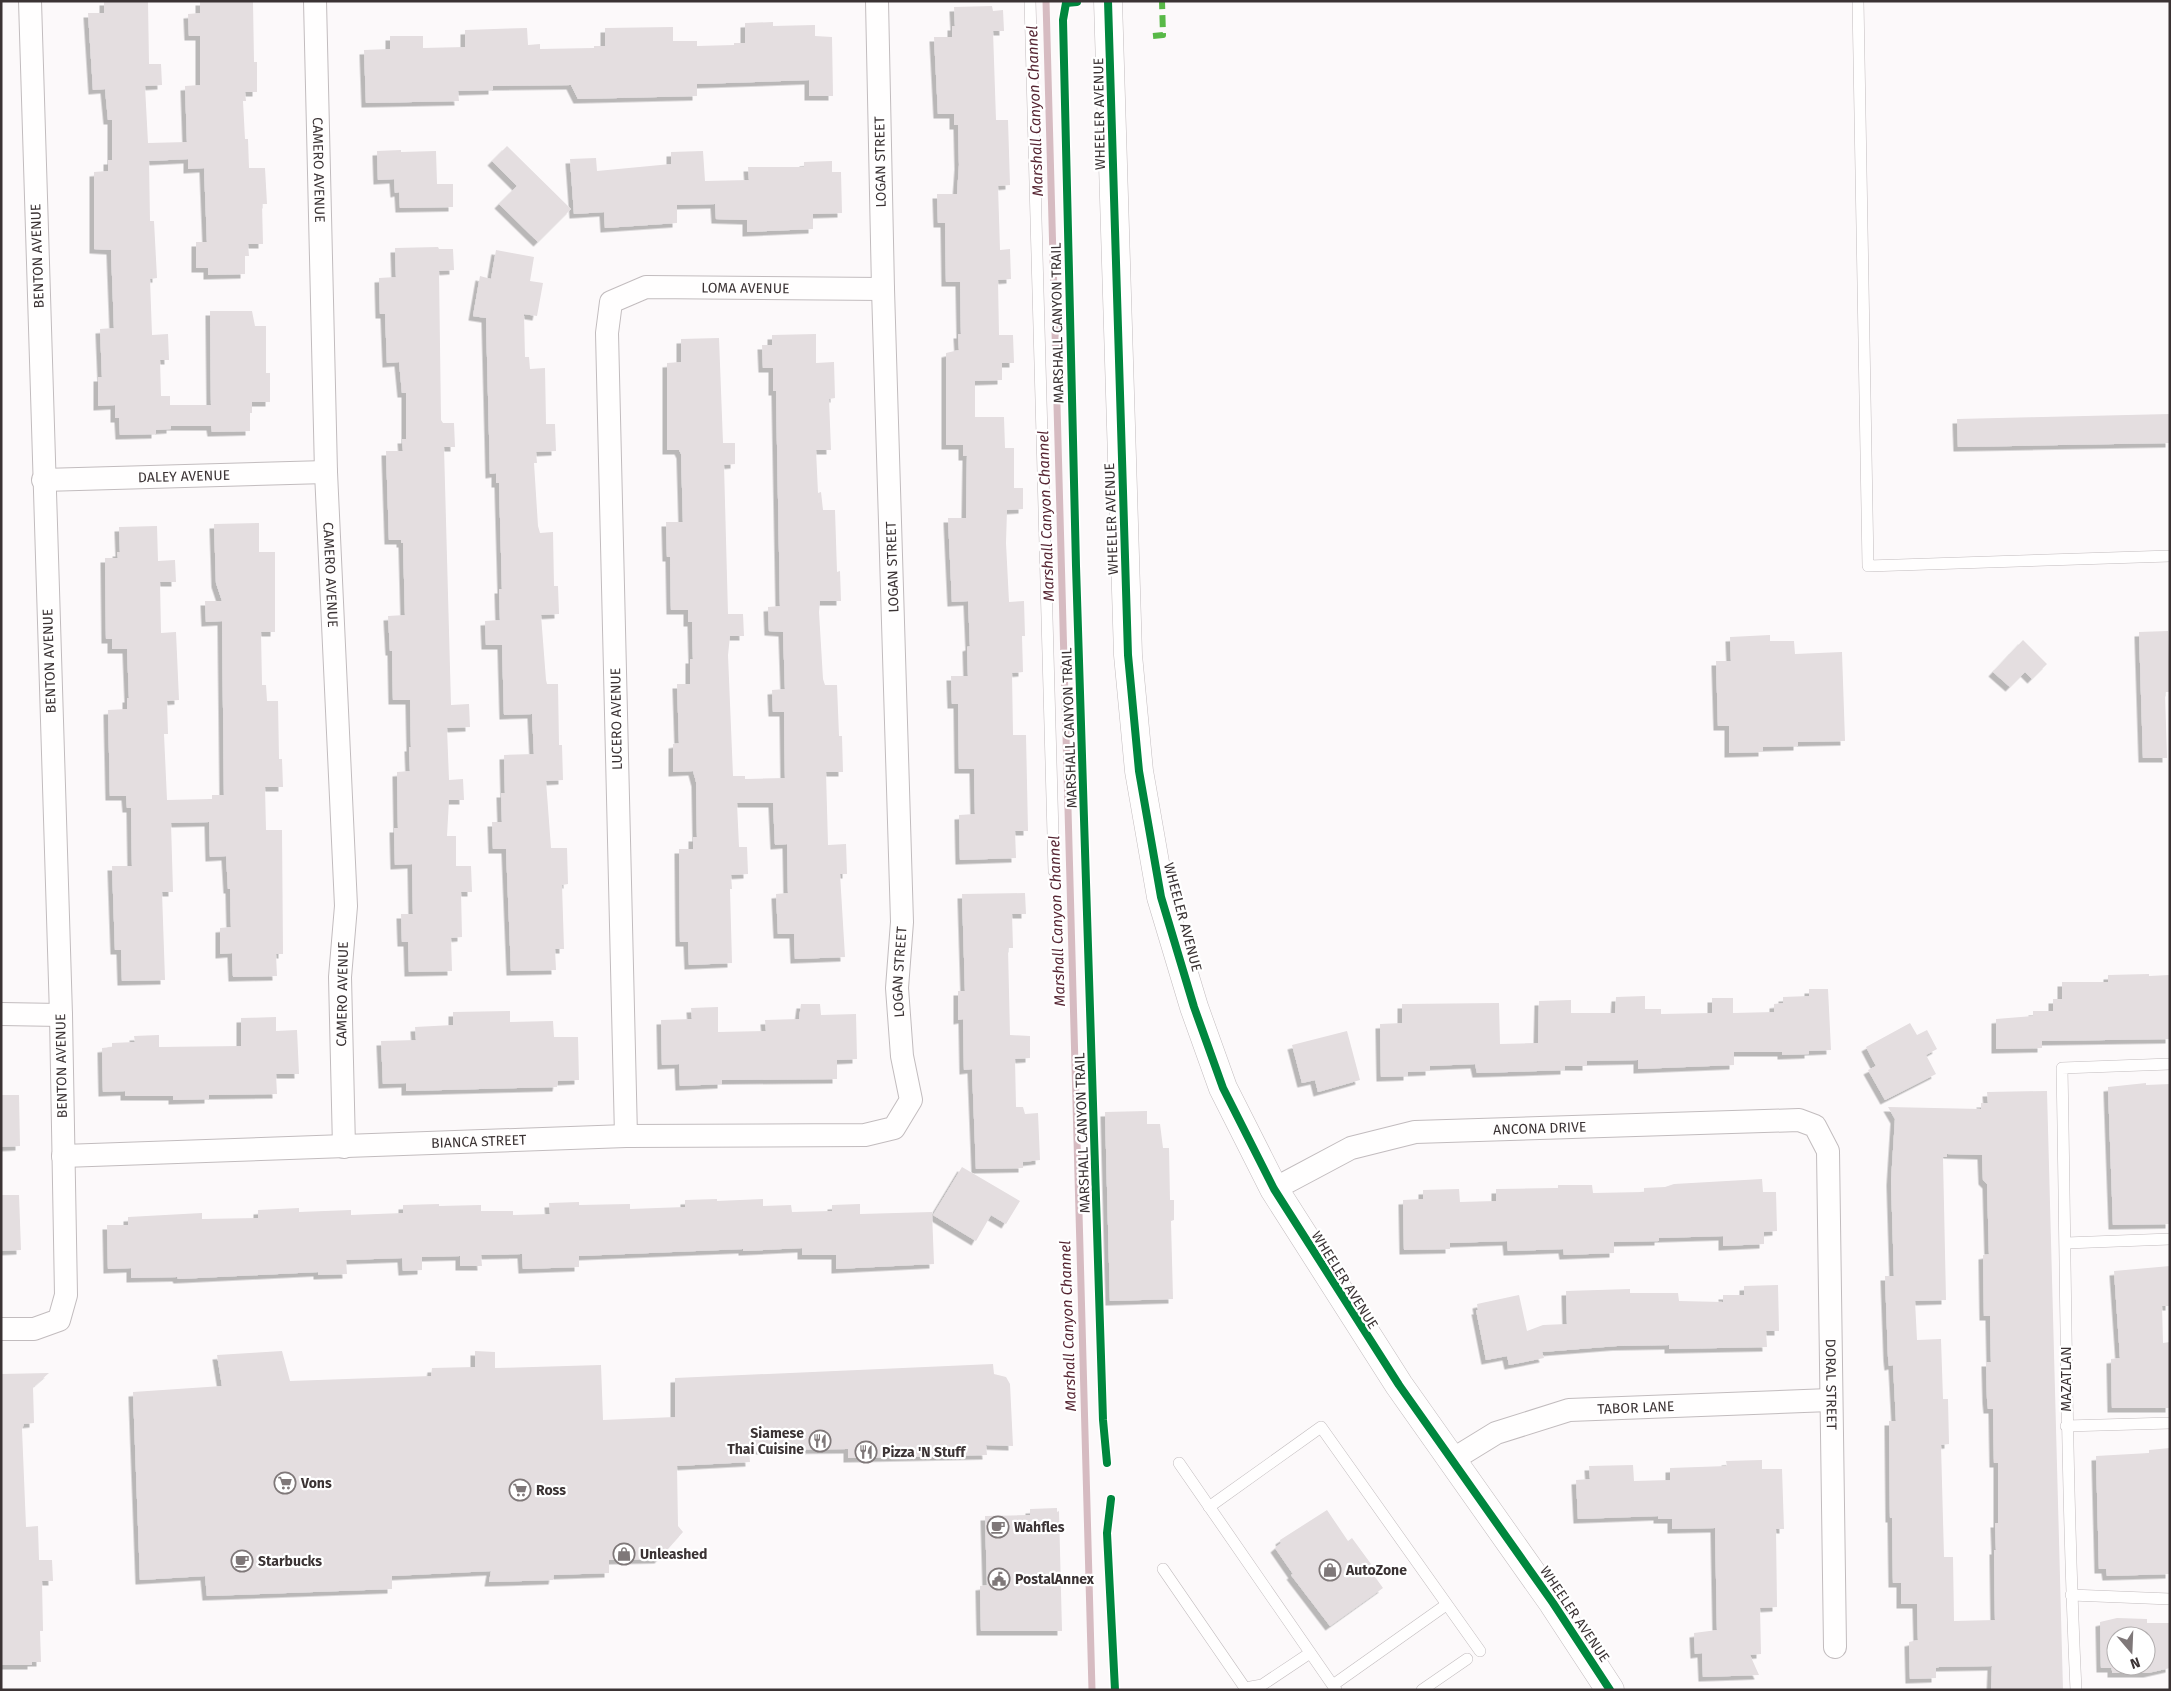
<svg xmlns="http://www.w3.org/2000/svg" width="2171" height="1691" font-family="'Fira Sans',sans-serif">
  <defs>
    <filter id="shadow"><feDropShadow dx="-4.5" dy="4.5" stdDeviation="0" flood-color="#0004"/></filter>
  </defs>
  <rect width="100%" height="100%" fill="#fcf9fa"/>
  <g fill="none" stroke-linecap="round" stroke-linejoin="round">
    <polyline stroke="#d6bbc1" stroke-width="7" points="1046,1 1092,1690"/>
  </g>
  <g fill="#e4dee0" fill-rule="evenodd" filter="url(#shadow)">
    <polygon points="104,1 148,1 149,64 161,64 162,85 145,86 148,143 187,142 185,86 200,85 200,36 189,36 188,14 200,13 200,1 253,2 254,62 257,62 257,92 245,92 246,101 243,101 245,139 248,139 249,168 265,168 267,204 262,204 263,244 248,244 249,256 245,256 245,274 208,275 208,268 196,268 196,242 207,242 204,168 188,169 188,159 149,161 150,221 154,221 157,278 150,279 152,335 168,334 169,360 160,360 161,396 170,396 170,405 211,405 210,311 252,311 255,326 266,326 266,373 270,373 270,402 252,402 252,413 250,413 250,431 212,432 211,426 171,426 171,429 156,430 156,434 120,435 119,418 115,418 115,405 98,406 98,377 102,377 100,329 114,328 111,250 94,249 94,172 108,171 108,160 112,160 112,120 108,120 105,89 93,90 88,13 104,13"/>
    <polygon points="992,6 993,11 1003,10 1004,31 993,31 996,120 1008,120 1010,185 998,186 1000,250 1010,249 1011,279 998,280 999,335 1013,335 1014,363 1002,363 1002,380 975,381 975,417 1004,417 1005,448 1014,448 1014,488 1023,488 1023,509 1007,510 1006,543 1009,602 1024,601 1025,636 1022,636 1023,672 1012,673 1013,735 1026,735 1028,831 1015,831 1016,858 960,860 959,815 975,814 974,769 959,769 958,704 952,704 951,676 968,676 967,647 970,646 968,601 952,602 948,518 966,518 967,456 963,456 963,445 946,445 946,353 959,350 958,334 961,334 960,282 946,282 945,223 938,223 937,194 957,194 959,165 958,125 954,125 954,114 938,114 934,37 952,37 952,26 955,26 954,7"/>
    <polygon points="773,22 773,26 815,25 815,36 832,37 833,96 809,96 809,80 697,84 697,96 578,99 571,85 493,86 493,90 458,91 459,101 366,103 364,50 390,49 390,36 423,36 423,48 465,47 465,30 527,28 528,45 540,44 540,49 594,48 594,46 605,46 605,28 673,27 673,41 697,41 697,46 734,45 734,43 745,43 745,23"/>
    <polygon points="507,146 571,209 538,242 499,204 517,186 492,161"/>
    <polygon points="401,150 401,152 436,151 437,184 453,184 453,207 400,208 399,192 395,193 394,179 378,180 377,151"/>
    <polygon points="703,151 705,181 749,180 748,167 804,167 804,162 832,161 832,172 841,172 842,213 813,214 813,229 747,232 747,220 716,219 715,204 677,205 677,223 605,228 604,212 574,214 570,159 596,158 597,171 671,164 671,152"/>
    <polygon points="438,247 439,249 453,249 454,270 439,271 441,420 443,423 454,423 455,447 444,447 451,705 469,704 470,727 447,728 449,780 463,779 464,800 449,800 447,836 456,836 456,866 471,866 472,892 461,892 462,937 451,938 452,971 409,972 408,942 402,942 401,914 413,914 412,864 395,865 394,828 398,828 397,772 410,771 409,747 411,747 410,700 393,700 392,651 390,651 388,616 405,615 403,543 401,543 401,540 389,540 386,451 403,451 402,439 406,439 406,393 402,393 399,362 387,363 385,314 380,314 379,278 396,277 395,248"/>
    <polygon points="496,250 534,257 530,281 543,283 537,316 524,314 525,357 529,357 530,369 545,368 546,424 555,424 556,451 536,452 537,463 534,463 538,526 540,533 553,532 554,586 558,586 559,614 541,615 546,680 547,684 558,684 559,745 562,745 563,780 546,781 551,848 567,848 568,884 562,885 564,949 555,949 556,970 511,971 506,849 493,849 492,822 502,822 501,793 505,793 504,755 534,754 532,714 504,715 502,645 486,645 485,621 500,620 499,589 502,589 499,483 496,483 496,473 490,474 486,318 473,316 480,276 491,279"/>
    <polygon points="816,334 816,363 834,362 835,398 829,399 831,450 816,450 818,493 821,492 823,510 835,510 837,572 840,571 841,601 820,601 819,612 823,679 825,685 837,685 839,736 842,736 843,772 826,772 828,845 846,844 847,874 840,874 845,957 795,959 794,934 778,934 776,894 788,893 787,844 775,845 773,803 737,803 739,847 747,847 748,874 731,875 732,889 730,889 732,963 689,965 688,942 680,942 679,849 693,849 693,837 697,837 696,782 693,771 673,772 673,744 679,743 677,684 690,684 690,659 693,659 692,622 688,622 688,610 671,610 670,557 667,557 666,522 683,522 681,454 679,450 667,450 667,363 681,362 681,339 719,338 723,443 735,443 735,464 724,465 728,614 743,614 744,636 730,636 728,655 733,776 745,776 745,779 785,778 784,712 773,712 772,690 785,689 783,632 769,631 768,607 780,606 776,391 773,391 773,368 763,368 762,345 772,345 772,335"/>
    <polygon points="2170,414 2170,443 1958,447 1957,419"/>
    <polygon points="259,523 259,552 275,552 275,632 261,632 262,685 266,685 267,701 278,701 279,759 282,759 283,787 265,787 266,830 282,830 283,954 276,954 277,976 233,977 232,953 220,954 220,928 231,927 230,889 228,889 226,856 210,857 209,822 171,823 173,892 162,892 165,980 122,981 121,950 115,950 112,866 132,866 131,808 127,808 126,796 110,796 108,710 127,709 127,698 129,698 127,649 112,649 112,639 106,639 105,558 118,558 117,552 120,552 119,527 157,526 158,561 175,560 176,582 160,582 161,633 176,632 179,700 167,701 168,734 164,734 167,800 212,799 212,795 224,795 222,621 206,622 205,601 222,601 216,583 214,524"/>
    <polygon points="2168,631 2170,692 2165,692 2167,758 2143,758 2139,632"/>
    <polygon points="1770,635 1770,641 1794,641 1795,654 1842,652 1845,741 1798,742 1798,746 1763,747 1763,752 1729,753 1729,726 1718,726 1716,661 1731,661 1730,637"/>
    <polygon points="2023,640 2047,664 2032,679 2025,672 2010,687 1993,672"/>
    <polygon points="1025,893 1026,914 1012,914 1013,948 1008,948 1010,1035 1030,1036 1030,1058 1015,1059 1016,1107 1023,1107 1025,1114 1038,1113 1040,1160 1023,1162 1023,1168 976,1169 972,1069 964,1070 963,1019 958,1020 958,991 965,991 962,894"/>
    <polygon points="2149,974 2149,976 2170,975 2170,1039 2042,1041 2042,1048 1996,1049 1996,1019 2033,1016 2033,1011 2053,1011 2053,999 2062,999 2062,982 2108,982 2108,975"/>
    <polygon points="1809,989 1828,989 1831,1050 1809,1051 1809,1054 1782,1055 1782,1052 1734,1052 1734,1065 1638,1069 1638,1060 1587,1061 1587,1066 1565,1066 1565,1070 1477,1073 1475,1064 1430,1066 1430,1071 1408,1072 1408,1076 1381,1077 1380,1024 1402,1023 1402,1004 1499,1003 1500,1044 1538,1043 1539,1001 1571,1000 1571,1013 1615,1013 1616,997 1645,996 1645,1009 1661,1009 1661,1014 1712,1013 1712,998 1733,998 1733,1013 1774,1012 1774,1004 1783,1003 1783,997 1809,996"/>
    <polygon points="801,1004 820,1004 821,1015 856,1014 857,1059 837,1060 837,1079 722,1080 722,1084 680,1086 679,1064 662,1065 661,1020 692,1019 691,1008 718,1007 718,1032 766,1031 765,1020 799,1019"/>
    <polygon points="510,1011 510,1022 553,1021 554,1037 578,1037 579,1080 558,1081 557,1087 406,1091 406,1083 383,1084 381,1041 416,1040 415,1027 453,1025 453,1012"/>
    <polygon points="276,1017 276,1031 297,1030 299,1074 276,1074 277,1094 209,1095 209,1099 173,1100 173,1096 125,1096 125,1091 103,1092 102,1048 112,1047 112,1043 135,1042 134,1036 159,1035 159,1047 241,1046 241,1018"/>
    <polygon points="1910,1023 1917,1035 1927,1030 1937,1049 1926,1055 1936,1074 1885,1100 1868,1070 1876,1066 1866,1047"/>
    <polygon points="1347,1031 1360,1080 1318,1092 1315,1080 1302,1083 1292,1045"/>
    <polygon points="2146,1083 2146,1085 2170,1084 2170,1224 2113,1225 2108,1087"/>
    <path d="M2047,1091L2063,1690H1991L1992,1666L1939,1667L1936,1668V1678L1910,1679L1909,1642L1918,1640L1917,1604H1901V1583H1893L1892,1518H1890L1889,1421H1896L1893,1365L1889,1366L1888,1357L1885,1276H1894L1891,1181L1895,1119L1888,1107L1981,1109V1103H1988L1987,1092ZM1947,1154L1982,1155L1983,1180L1987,1184L1989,1254L1983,1255L1984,1316H1990L1991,1362H1986L1987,1399L1988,1409H1993L1994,1463H1998V1523H1995L1996,1550H1994L1995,1620L1954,1621L1953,1557H1944L1941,1445L1949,1444L1948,1399H1943L1941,1339L1917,1340L1915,1301L1946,1300L1943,1157H1947Z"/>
    <polygon points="1,1095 19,1095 20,1146 1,1147"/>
    <polygon points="1147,1111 1147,1124 1160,1124 1163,1148 1169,1148 1170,1200 1174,1200 1174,1220 1171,1221 1173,1299 1110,1301 1105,1112"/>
    <polygon points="962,1167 1020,1201 1006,1224 991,1215 976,1241 933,1215"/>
    <polygon points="1762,1179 1763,1192 1776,1192 1777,1231 1764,1232 1764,1244 1723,1246 1723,1236 1659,1238 1659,1241 1614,1242 1614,1253 1564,1255 1563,1249 1508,1251 1507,1241 1450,1243 1450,1249 1404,1250 1403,1200 1423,1199 1423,1190 1459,1189 1460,1202 1496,1201 1496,1189 1558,1188 1558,1185 1592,1185 1593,1193 1644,1192 1644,1188 1665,1187 1674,1184"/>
    <polygon points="1,1195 19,1195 21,1250 1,1251"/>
    <polygon points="717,1199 717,1201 763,1199 763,1206 791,1205 792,1212 832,1211 832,1205 860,1204 860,1214 932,1212 934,1264 836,1269 836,1255 802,1255 802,1248 743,1251 743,1249 579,1256 579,1267 523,1269 522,1254 481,1255 482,1266 460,1266 460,1256 422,1257 422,1270 403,1271 402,1258 346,1260 347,1274 318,1275 318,1272 178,1279 177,1277 131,1278 131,1268 108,1269 107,1225 128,1225 128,1217 202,1213 202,1219 258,1218 258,1210 299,1208 299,1212 351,1210 351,1215 403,1213 403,1205 439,1204 439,1206 481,1205 481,1211 513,1211 513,1215 550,1214 549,1203 579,1202 579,1205 630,1204 630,1209 685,1207 685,1200"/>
    <polygon points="2170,1266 2170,1306 2162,1306 2163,1343 2170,1342 2170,1408 2112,1408 2111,1359 2120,1358 2114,1271"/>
    <polygon points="1778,1285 1779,1331 1766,1331 1767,1347 1669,1349 1669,1345 1617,1346 1542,1352 1544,1358 1509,1365 1507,1356 1486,1360 1476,1310 1478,1310 1477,1304 1519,1295 1527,1331 1543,1325 1567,1324 1566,1291 1630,1289 1630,1293 1678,1293 1679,1301 1723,1302 1723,1295 1744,1295 1744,1286"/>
    <polygon points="282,1351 290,1381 431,1376 432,1368 475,1367 475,1351 495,1352 495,1368 601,1365 603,1420 675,1417 675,1378 993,1364 994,1374 1006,1377 1010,1384 1013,1446 986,1445 987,1455 848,1458 848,1449 749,1450 750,1462 677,1466 678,1526 683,1532 659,1559 609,1560 609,1573 554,1575 553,1580 489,1582 491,1571 392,1576 392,1589 207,1596 205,1576 140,1580 133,1392 222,1386 217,1355"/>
    <polygon points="49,1373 33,1387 34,1423 24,1424 22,1429 26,1527 38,1526 39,1560 52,1560 53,1581 42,1581 43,1631 40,1631 41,1662 32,1662 32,1665 1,1665 1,1374"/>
    <polygon points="2170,1448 2170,1574 2107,1576 2106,1569 2099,1569 2096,1456 2149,1453 2149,1450"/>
    <polygon points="1762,1460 1762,1469 1782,1469 1784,1529 1776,1529 1777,1607 1760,1608 1761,1654 1750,1655 1759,1675 1703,1677 1702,1653 1695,1654 1694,1633 1717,1630 1715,1528 1672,1529 1672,1519 1658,1519 1658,1516 1578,1519 1576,1480 1590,1479 1589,1466 1633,1465 1634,1481 1670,1480 1670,1468 1727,1466 1726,1461"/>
    <polygon points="1057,1508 1057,1512 1059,1511 1062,1631 981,1631 980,1586 987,1585 985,1516 1030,1515 1030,1509"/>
    <polygon points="1327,1510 1348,1541 1352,1538 1371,1564 1368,1567 1383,1588 1330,1626 1291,1575 1293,1574 1275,1548 1281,1543 1280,1540"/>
    <path d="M2117,1618L2147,1619V1623H2170V1668L2148,1673H2112V1668H2101L2100,1622ZM2116,1636H2146V1666H2116Z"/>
  </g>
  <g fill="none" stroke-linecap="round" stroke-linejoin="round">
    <g stroke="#c2bcbe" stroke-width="12">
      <g id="service">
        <polyline points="1030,1 1054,871"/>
        <polyline points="1858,1 1868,566 2170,556"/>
        <polyline points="2066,1243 2170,1239"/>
        <polyline points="2066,1426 2170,1423"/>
        <polyline points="1179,1463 1336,1690"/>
        <polyline points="1209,1507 1321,1427 1480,1651"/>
        <polyline points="1163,1569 1245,1688 1262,1685 1310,1653"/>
        <polyline points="2071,1595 2170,1599"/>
        <polyline points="1333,1685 1446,1605"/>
        <polyline points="1422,1690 1467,1659"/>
        <path d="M2076,1690C2066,1482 2066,1275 2062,1068L2170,1064"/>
      </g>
    </g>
    <g stroke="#c2bcbe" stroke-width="24">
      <g id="minor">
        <path id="s1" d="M315,1L326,472L346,906L340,977L344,1147"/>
        <path id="s2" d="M43,480L326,472"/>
        <polyline points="1,1014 61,1015"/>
        <path id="s3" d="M626,1136L607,333L611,302L646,287L883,289"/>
        <path id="s4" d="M63,1156L626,1136L865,1135L894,1128L911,1100L902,1056L897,988L902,922L883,289L877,1"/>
        <path id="s5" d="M1274,1189L1351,1148L1415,1132L1799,1120L1815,1126L1828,1151L1835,1647"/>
        <polyline points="1,1329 34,1329 59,1320 66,1295 61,1015 30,1"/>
        <path id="s6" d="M1452,1460L1496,1433L1569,1410L1830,1400"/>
      </g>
    </g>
    <g stroke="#c2bcbe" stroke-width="29">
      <polyline id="secondary" points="1108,1 1128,655 1139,771 1161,897 1194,1007 1223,1088 1274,1189 1399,1385 1553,1603 1610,1690"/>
    </g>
    <use href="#service" stroke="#fffefe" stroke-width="11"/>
    <use href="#minor" stroke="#fffefe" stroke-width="22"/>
    <use href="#secondary" stroke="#fffefe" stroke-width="28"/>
    <polyline stroke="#58b947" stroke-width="6" stroke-dasharray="12 6" stroke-linecap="butt" points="1153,36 1163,35 1162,1"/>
    <g stroke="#fff" stroke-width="11">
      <g id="cycleway">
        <polyline points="1108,1 1128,655 1139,771 1161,897 1194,1007 1223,1088 1274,1189 1399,1385 1553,1603 1610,1690"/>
        <polyline points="1077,2 1066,3 1063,20 1076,566 1103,1420 1107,1463"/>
        <polyline points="1111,1499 1107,1533 1115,1690"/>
      </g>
    </g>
    <use href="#cycleway" stroke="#00873e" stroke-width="8"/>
  </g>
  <defs>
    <g id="restaurant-ring" transform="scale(1.125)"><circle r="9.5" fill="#fff" stroke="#7f7879" stroke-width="1.5"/><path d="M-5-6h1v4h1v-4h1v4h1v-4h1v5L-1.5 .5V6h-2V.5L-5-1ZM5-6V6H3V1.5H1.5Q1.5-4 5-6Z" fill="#7f7879"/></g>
    <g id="supermarket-ring" transform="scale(1.125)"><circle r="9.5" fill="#fff" stroke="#7f7879" stroke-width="1.5"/><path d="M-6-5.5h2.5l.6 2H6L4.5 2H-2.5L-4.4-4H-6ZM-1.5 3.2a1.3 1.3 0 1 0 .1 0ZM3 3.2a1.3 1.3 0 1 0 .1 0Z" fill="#7f7879"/></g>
    <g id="cafe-ring" transform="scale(1.125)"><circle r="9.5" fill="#fff" stroke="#7f7879" stroke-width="1.5"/><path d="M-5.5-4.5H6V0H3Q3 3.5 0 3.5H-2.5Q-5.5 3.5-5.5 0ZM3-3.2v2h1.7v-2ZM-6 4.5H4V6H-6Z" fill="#7f7879"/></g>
    <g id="shop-ring" transform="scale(1.125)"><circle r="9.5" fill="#fff" stroke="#7f7879" stroke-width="1.5"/><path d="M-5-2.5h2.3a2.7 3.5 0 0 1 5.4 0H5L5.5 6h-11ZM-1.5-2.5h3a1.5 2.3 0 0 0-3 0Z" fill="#7f7879"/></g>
    <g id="civic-ring" transform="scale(1.125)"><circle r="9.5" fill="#fff" stroke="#7f7879" stroke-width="1.5"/><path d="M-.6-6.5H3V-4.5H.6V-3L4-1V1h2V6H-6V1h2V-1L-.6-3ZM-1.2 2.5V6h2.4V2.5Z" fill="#7f7879"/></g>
  </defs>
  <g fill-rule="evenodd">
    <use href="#restaurant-ring" x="820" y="1441"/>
    <use href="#restaurant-ring" x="866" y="1452"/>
    <use href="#supermarket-ring" x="285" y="1483"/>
    <use href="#supermarket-ring" x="520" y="1490"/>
    <use href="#cafe-ring" x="998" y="1527"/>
    <use href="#shop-ring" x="624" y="1554"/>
    <use href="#cafe-ring" x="242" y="1561"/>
    <use href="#shop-ring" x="1330" y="1570"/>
    <use href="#civic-ring" x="999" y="1579"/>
  </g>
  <g text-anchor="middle" stroke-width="4.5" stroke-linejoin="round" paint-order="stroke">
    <g font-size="14" fill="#3b3334" stroke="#fff">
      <text transform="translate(1099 114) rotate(-91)" y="5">WHEELER AVENUE</text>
      <text transform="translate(880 162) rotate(-91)" y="5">LOGAN STREET</text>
      <text dy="5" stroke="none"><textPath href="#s1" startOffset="169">CAMERO AVENUE</textPath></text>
      <text transform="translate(37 256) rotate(-92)" y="5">BENTON AVENUE</text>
      <text dy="5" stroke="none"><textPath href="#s3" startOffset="972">LOMA AVENUE</textPath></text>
      <text transform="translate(1057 323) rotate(-91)" y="5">MARSHALL CANYON TRAIL</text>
      <text dy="5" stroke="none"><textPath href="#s2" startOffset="141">DALEY AVENUE</textPath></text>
      <text transform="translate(1111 519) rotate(-92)" y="5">WHEELER AVENUE</text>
      <text transform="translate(892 567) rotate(-92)" y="5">LOGAN STREET</text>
      <text dy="5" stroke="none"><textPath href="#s1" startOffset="574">CAMERO AVENUE</textPath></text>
      <text transform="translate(49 661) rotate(-92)" y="5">BENTON AVENUE</text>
      <text transform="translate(616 719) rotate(-91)" y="5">LUCERO AVENUE</text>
      <text transform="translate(1069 728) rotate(-92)" y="5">MARSHALL CANYON TRAIL</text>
      <text transform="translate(1183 917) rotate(75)" y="5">WHEELER AVENUE</text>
      <text dy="5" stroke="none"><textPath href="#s4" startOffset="994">LOGAN STREET</textPath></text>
      <text transform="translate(342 994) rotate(-89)" y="5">CAMERO AVENUE</text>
      <text transform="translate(61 1066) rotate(-91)" y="5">BENTON AVENUE</text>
      <text dy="5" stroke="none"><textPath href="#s5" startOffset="278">ANCONA DRIVE</textPath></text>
      <text transform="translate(1082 1133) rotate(-92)" y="5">MARSHALL CANYON TRAIL</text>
      <text dy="5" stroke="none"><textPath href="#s4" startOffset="416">BIANCA STREET</textPath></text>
      <text transform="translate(1345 1280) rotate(58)" y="5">WHEELER AVENUE</text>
      <text transform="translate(2066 1379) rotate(-90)" y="5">MAZATLAN</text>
      <text dy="5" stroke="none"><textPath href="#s5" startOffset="816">DORAL STREET</textPath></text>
      <text dy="5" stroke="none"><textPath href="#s6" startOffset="195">TABOR LANE</textPath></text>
      <text transform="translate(1575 1614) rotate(56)" y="5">WHEELER AVENUE</text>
    </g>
    <g font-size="14" font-weight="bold" fill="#3b3334" stroke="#fff" text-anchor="start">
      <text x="804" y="1438" text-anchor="end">Siamese<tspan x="804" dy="16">Thai Cuisine</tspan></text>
      <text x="882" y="1457">Pizza 'N Stuff</text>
      <text x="301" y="1488">Vons</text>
      <text x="536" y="1495">Ross</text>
      <text x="1014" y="1532">Wahfles</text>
      <text x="640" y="1559">Unleashed</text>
      <text x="258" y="1566">Starbucks</text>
      <text x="1346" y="1575">AutoZone</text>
      <text x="1015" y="1584">PostalAnnex</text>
    </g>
    <g font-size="15" font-style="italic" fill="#562532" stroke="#fff">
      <text transform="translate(1035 111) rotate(-92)" y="5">Marshall Canyon Channel</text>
      <text transform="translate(1046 516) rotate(-92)" y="5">Marshall Canyon Channel</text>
      <text transform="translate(1057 921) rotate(-92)" y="5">Marshall Canyon Channel</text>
      <text transform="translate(1068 1326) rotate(-92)" y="5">Marshall Canyon Channel</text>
    </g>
  </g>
  <rect width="2171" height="1691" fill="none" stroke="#3b3334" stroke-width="5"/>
  <g transform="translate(2131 1651) rotate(161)"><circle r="24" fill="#ffffff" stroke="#b1adae"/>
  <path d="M0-4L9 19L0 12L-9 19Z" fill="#7f7879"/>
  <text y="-8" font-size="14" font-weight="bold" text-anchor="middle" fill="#3b3334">N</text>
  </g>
</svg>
